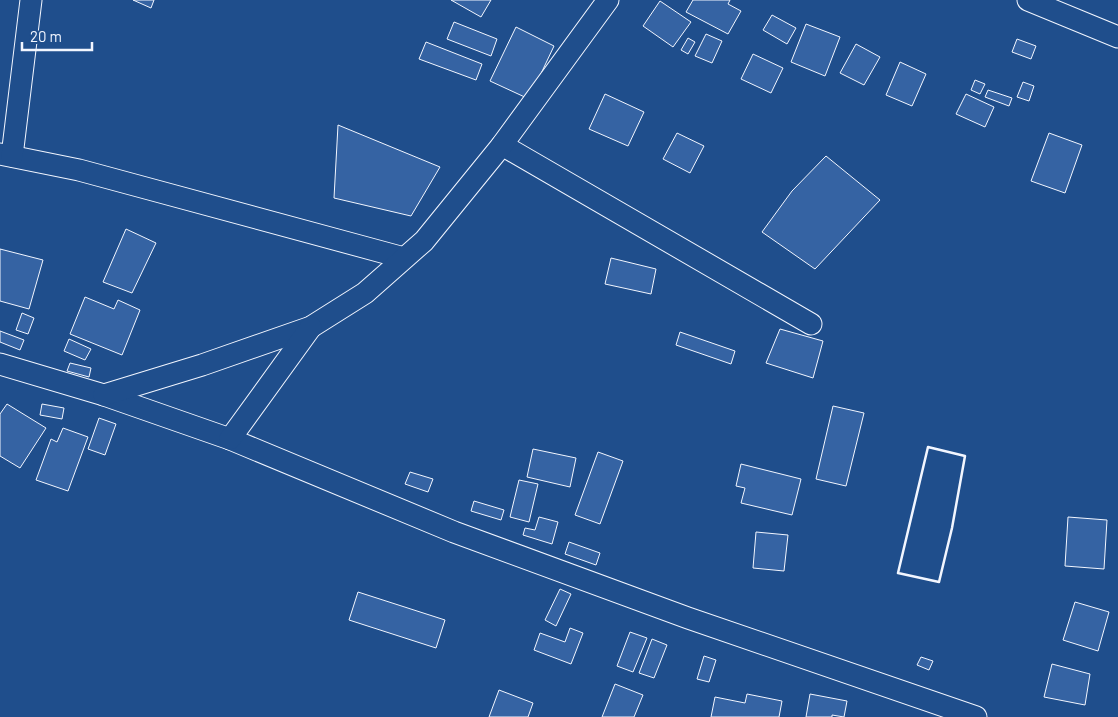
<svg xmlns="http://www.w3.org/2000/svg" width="1118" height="717" font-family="Barlow,sans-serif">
  <rect width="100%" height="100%" fill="#1f4e8c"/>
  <g fill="#3563a3" stroke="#f2f6ff">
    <polygon points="133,0 154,0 151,8"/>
    <polygon points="451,0 491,0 481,17"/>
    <polygon points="693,0 730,0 728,4 741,11 728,34 686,12"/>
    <polygon points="660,1 691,22 673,47 643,26"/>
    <polygon points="772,15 796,28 787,44 763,30"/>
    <polygon points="454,22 497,39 491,56 447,39"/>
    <polygon points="806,24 840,37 825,76 791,62"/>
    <polygon points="516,27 554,46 529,99 490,81"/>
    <polygon points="706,34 722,41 712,63 695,56"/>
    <polygon points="688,38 695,42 688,54 681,50"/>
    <polygon points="1017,39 1036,46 1031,59 1012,52"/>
    <polygon points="426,42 482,64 476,80 419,59"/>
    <polygon points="856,44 880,57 864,85 840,73"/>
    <polygon points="753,54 783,68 771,93 741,79"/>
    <polygon points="900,62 926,74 912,106 886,95"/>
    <polygon points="975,80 985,84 980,94 971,90"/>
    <polygon points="1023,82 1034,86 1029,101 1017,97"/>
    <polygon points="988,90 1012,98 1009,106 985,97"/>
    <polygon points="605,94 644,112 628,146 589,129"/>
    <polygon points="966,94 994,107 985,127 956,114"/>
    <polygon points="338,125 440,167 411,216 334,198"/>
    <polygon points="677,133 704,146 690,173 663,159"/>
    <polygon points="1049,133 1082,145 1065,193 1031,181"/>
    <polygon points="826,156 880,200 815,269 762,232 792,191"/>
    <polygon points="126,229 156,243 132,293 103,282"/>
    <polygon points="0,249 43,260 29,309 0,301"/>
    <polygon points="611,258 656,269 651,294 605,284"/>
    <polygon points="85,297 114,309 118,300 140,310 122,355 70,334"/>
    <polygon points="22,313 34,318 28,334 16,330"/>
    <polygon points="780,329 823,341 813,378 766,363"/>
    <polygon points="0,331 24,340 20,350 0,342"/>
    <polygon points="680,332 735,351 731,364 676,345"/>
    <polygon points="69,339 91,349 85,360 64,351"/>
    <polygon points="70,363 91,368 89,377 67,371"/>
    <polygon points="7,404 46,428 20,468 0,456 0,414"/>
    <polygon points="42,404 64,408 62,419 40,415"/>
    <polygon points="833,406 864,413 846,486 816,479"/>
    <polygon points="99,418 116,424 105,455 88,449"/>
    <polygon points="63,428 88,437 68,491 36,480 51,439 57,442"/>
    <polygon points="533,449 576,458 570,487 527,477"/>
    <polygon points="598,452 623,461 600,524 575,515"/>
    <polygon points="741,464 801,479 792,515 741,503 745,488 736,486"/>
    <polygon points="410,472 433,479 428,492 405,484"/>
    <polygon points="519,480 538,484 529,522 510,517"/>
    <polygon points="474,501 504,510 501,520 471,511"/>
    <polygon points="539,517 558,522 552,544 523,535 525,528 535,530"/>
    <polygon points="1068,517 1107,520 1104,569 1065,566"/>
    <polygon points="756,532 788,535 784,571 753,568"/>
    <polygon points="569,542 600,553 596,565 565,554"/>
    <polygon points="560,589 571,594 556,626 545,620"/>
    <polygon points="358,592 445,620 436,648 349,620"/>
    <polygon points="1075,602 1109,612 1098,651 1063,640"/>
    <polygon points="570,628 583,633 571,664 534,650 540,633 565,642"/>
    <polygon points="630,632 647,638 633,672 617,666"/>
    <polygon points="652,639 667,645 654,678 639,673"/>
    <polygon points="704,656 716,660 709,682 697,679"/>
    <polygon points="921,657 933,661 929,670 917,665"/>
    <polygon points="1052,664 1090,674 1085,705 1044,697"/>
    <polygon points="615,684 643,695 634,717 602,717"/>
    <polygon points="499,690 533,703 528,717 489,717"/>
    <polygon points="747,694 782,701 779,717 711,717 715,697 745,703"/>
    <polygon points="810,694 847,701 844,717 832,715 832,717 806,717"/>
  </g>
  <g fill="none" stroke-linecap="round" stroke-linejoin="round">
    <g stroke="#f2f6ff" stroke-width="23">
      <g id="minor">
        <polyline points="1028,0 1118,37"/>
        <polyline points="502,145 811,324"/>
        <polyline points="0,154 79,170 404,258"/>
        <polyline points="12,156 31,0"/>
        <polyline points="0,364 104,395 230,439 454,532 688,618 976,717"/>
        <polyline points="104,395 202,365 311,327 365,293 424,241 502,145 608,0"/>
        <polyline points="230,439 311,327"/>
      </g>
    </g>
    <use href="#minor" stroke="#1f4e8c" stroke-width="21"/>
    <polygon stroke="#f2f6ff" stroke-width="2.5" points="928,447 965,456 952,528 939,582 898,573"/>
  </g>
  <path d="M22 42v8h70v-8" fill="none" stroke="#f2f6ff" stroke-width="2.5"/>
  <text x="30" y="42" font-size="15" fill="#f2f6ff" stroke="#1f4e8c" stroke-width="4" paint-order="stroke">20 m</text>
</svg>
